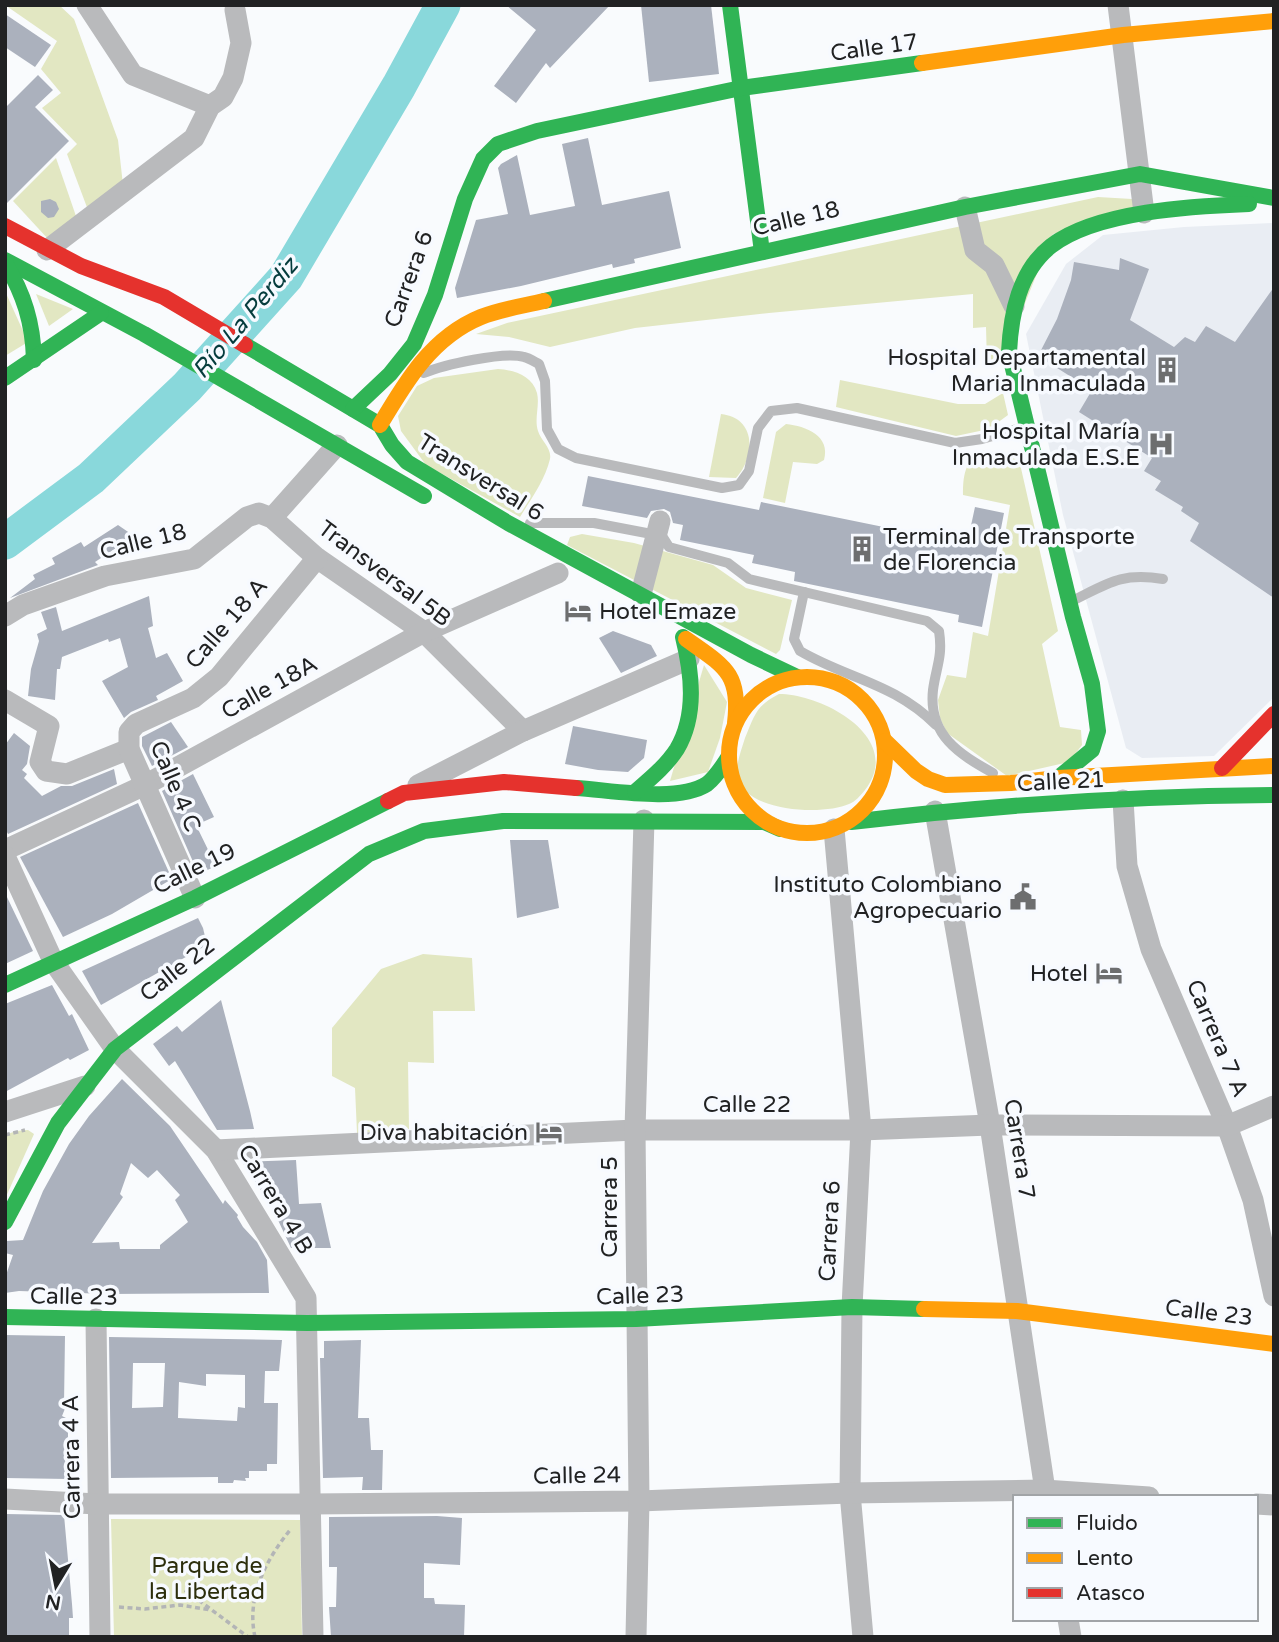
<svg xmlns="http://www.w3.org/2000/svg" width="1279" height="1642" font-family="'Varela Round',sans-serif">
  <rect width="100%" height="100%" fill="#f9fbfd"/>
  <polygon fill="#e9edf3" points="1274,223 1274,697 1214,756 1142,758 1126,748 1063,515 1026,334 1066,264 1103,235 1184,227"/>
  <g fill="#e2e7c2">
    <polygon points="5,5 59,5 74,19 118,140 123,185 88,210 67,154 77,144 42,108 61,93 41,69 57,41"/>
    <polygon points="56,158 77,219 49,240 13,201"/>
    <polygon points="1098,197 1132,199 1147,209 1053,234 1000,365 987,364 986,327 973,328 973,294 769,313 635,328 550,347 509,337 476,334 507,323"/>
    <polygon points="5,291 28,342 5,356"/>
    <polygon points="36,294 73,309 49,326"/>
    <path d="M498,369C513,370 532,375 537,393C540,405 534,419 538,431C541,441 552,448 550,459C545,480 531,499 520,517L426,465L401,431L398,416L417,386L434,378Z"/>
    <polygon points="840,380 958,404 985,404 1003,393 1008,415 989,429 956,436 836,407"/>
    <path d="M721,414C757,418 755,457 736,478L709,477Z"/>
    <path d="M786,424C806,426 831,436 824,460L817,464L793,462L785,503L763,498L776,432Z"/>
    <path d="M980,450L1018,455L1058,631L1042,644L1060,727L1081,730L1082,745L1069,762L1007,776L947,733L940,718L938,700L947,675L966,678L973,632L988,636L1010,505L963,495C963,475 965,463 980,450Z"/>
    <polygon points="582,534 634,543 713,565 746,588 792,600 780,650 776,654 567,545 570,537"/>
    <polygon points="704,665 727,702 720,738 708,772 670,781"/>
    <path d="M779,694C823,694 905,738 865,790C861,795 855,802 849,804C823,816 740,812 737,774C736,764 742,748 745,738C755,714 756,706 779,694Z"/>
    <polygon points="423,954 472,958 475,1011 433,1011 434,1063 408,1062 409,1129 357,1133 355,1088 332,1076 332,1028 381,969"/>
    <polygon points="28,1130 34,1134 5,1199 5,1135 16,1131"/>
    <polygon points="111,1519 300,1520 302,1637 114,1637"/>
  </g>
  <g fill="none" stroke-linecap="round" stroke-linejoin="round">
    <polyline stroke="#89d8db" stroke-width="35" points="5,542 91,478 187,387 286,277 399,86 443,5"/>
  </g>
  <g fill="#abb1bd" fill-rule="evenodd">
    <polygon points="506,5 610,5 550,68 546,63 516,103 494,86 536,30"/>
    <polygon points="641,5 711,5 719,74 649,82"/>
    <polygon points="5,14 51,45 35,67 5,47"/>
    <polygon points="38,75 53,90 35,107 69,141 5,205 5,108"/>
    <polygon points="588,138 602,205 669,191 681,248 634,259 635,263 613,268 612,264 521,286 457,298 455,288 476,220 508,214 498,168 501,164 517,155 530,215 575,206 562,144"/>
    <polygon points="50,199 56,202 59,209 54,217 48,218 41,212 41,201"/>
    <polygon points="1120,258 1149,269 1130,320 1174,347 1185,337 1195,342 1206,326 1235,342 1274,287 1274,598 1190,541 1199,523 1181,511 1183,507 1155,490 1161,481 1144,471 1152,458 1079,412 1092,390 1038,356 1057,319 1071,280 1074,262 1119,270"/>
    <polygon points="588,476 759,510 761,502 967,544 975,507 1004,513 982,627 958,622 959,615 794,581 795,572 752,563 754,555 680,540 683,525 673,523 670,512 664,509 651,511 647,518 582,506"/>
    <polygon points="118,525 134,536 95,562 98,565 10,598 35,579 33,575 55,564 52,558 81,542 84,547"/>
    <polygon points="149,596 153,626 148,628 156,658 167,653 183,681 156,696 158,700 131,712 124,718 102,681 128,667 120,638 109,642 108,639 62,657 60,669 57,669 55,700 28,696 31,669 39,641 37,634 47,629 41,612 56,607 62,631"/>
    <polygon points="613,631 651,645 657,656 621,673 599,638"/>
    <polygon points="171,722 188,747 152,766 142,746 142,737"/>
    <polygon points="573,726 647,740 644,758 628,772 598,770 565,764"/>
    <polygon points="14,733 30,746 27,764 22,770 27,774 24,778 42,796 61,786 72,786 114,769 117,784 8,834 5,828 5,745"/>
    <polygon points="193,774 214,817 196,825 216,866 201,873 198,873 162,791"/>
    <polygon points="138,803 172,879 112,914 63,937 20,857"/>
    <polygon points="510,840 548,840 559,908 517,918"/>
    <polygon points="5,893 33,951 5,964"/>
    <polygon points="198,918 203,928 207,945 101,1005 82,971"/>
    <polygon points="52,985 69,1016 72,1014 89,1050 70,1060 68,1058 5,1092 5,1004"/>
    <polygon points="221,1000 250,1111 254,1129 217,1130 175,1061 169,1066 153,1044 177,1026 182,1032"/>
    <path d="M122,1079L170,1126L223,1204L225,1200L238,1215L237,1217L243,1227L257,1242L267,1260L269,1293L108,1294L19,1291L5,1293V1278L13,1255L5,1253L7,1241L23,1240L43,1191L69,1144L89,1116ZM131,1163L148,1178L157,1170L180,1195L175,1200L188,1222L160,1245V1249H120L119,1242L92,1243L123,1197L120,1194Z"/>
    <polygon points="296,1160 299,1204 321,1203 331,1248 291,1248 271,1205 242,1162"/>
    <polygon points="5,1335 65,1336 64,1404 66,1406 62,1416 68,1419 68,1479 5,1478"/>
    <path d="M109,1337L282,1340L279,1371H265L264,1403H278L277,1464H267V1471H249V1478H245L246,1481L234,1480L233,1483H218V1477L111,1478ZM133,1363H165L163,1407L132,1408ZM206,1374L245,1375V1408L238,1407L237,1421L178,1418L179,1382L206,1386Z"/>
    <polygon points="361,1340 358,1418 369,1418 371,1450 383,1450 382,1490 362,1490 363,1477 323,1478 320,1358 324,1358 324,1341"/>
    <polygon points="5,1514 64,1515 72,1604 73,1618 69,1618 69,1637 5,1637"/>
    <polygon points="437,1516 462,1518 460,1565 424,1563 424,1598 434,1598 435,1604 465,1605 464,1637 331,1637 329,1607 336,1607 337,1567 329,1567 329,1517"/>
  </g>
  <g fill="none" stroke-linecap="round" stroke-linejoin="round">
    <g stroke="#b3b5b6" stroke-width="3.5" stroke-dasharray="5 3.5" stroke-linecap="butt">
      <polyline points="5,1135 25,1130"/>
      <polyline points="185,1590 248,1637"/>
      <polyline points="119,1607 145,1609 180,1605 211,1610"/>
      <path d="M255,1637C246,1597 266,1560 290,1530"/>
    </g>
    <g stroke="#b9babc" stroke-width="10">
      <path d="M424,373C443,365 504,351 524,357C529,358 535,362 539,364L545,381L547,429L558,449L576,458L722,488L739,485L749,471L758,428L771,411L797,408L955,443L982,439L1024,427"/>
      <path d="M530,523H594L662,536L669,547L728,563L749,579L927,621L939,631C943,657 936,667 933,690C928,735 959,754 993,773"/>
      <path d="M804,592L794,639L800,651C848,679 894,683 936,725"/>
      <path d="M1070,602C1107,584 1120,572 1163,579"/>
    </g>
    <g stroke="#b9babc" stroke-width="21">
      <polyline points="87,5 133,75 210,106"/>
      <polyline points="1118,5 1144,213"/>
      <polyline points="965,207 975,250 994,265 1014,306"/>
      <polyline points="47,250 194,138 210,106 223,97 233,78 241,43 235,10"/>
      <polyline points="272,518 337,445"/>
      <polyline points="641,594 660,521"/>
      <polyline points="5,616 23,605 105,576 194,559 247,517 259,513 272,518 317,558 424,632 523,731"/>
      <polyline points="5,700 49,726 40,762 46,771 67,774 129,749"/>
      <polyline points="418,785 523,731 689,659"/>
      <polyline points="1123,800 1127,866 1151,949 1227,1126 1253,1200 1274,1296"/>
      <polyline points="935,811 990,1125 1046,1497"/>
      <polyline points="834,829 861,1130 852,1307 850,1493 863,1637"/>
      <polyline points="5,850 145,785 424,632 558,573"/>
      <polyline points="5,856 53,961 115,1049 216,1150 306,1298 313,1637"/>
      <polyline points="195,898 129,749 129,732 136,724 193,698 219,677 317,558"/>
      <polyline points="5,1112 85,1086"/>
      <polyline points="216,1150 635,1130 861,1130 990,1125 1227,1126 1274,1106"/>
      <polyline points="96,1319 100,1637"/>
      <polyline points="5,1499 97,1504 310,1504 639,1501 850,1493 1044,1490 1149,1497"/>
      <polyline points="1256,1504 1274,1505"/>
      <polyline points="1068,1619 1071,1637"/>
      <polyline points="636,1637 639,1501 635,1130 644,820"/>
    </g>
    <g stroke="#30b455" stroke-width="16">
      <polyline points="730,5 762,252"/>
      <polyline points="5,260 144,334 424,496"/>
      <path d="M5,263C24,294 33,323 34,360"/>
      <polyline points="544,301 965,207 1140,174 1274,198"/>
      <polyline points="245,345 380,425 392,445 407,462 508,523 751,655 797,677"/>
      <polyline points="5,378 101,313"/>
      <polyline points="353,409 390,374 414,344 435,295 465,199 483,159 498,144 537,131 741,88 922,63"/>
      <path d="M1058,778L1092,750L1098,731L1092,684L1073,617L1009,352C1011,314 1019,271 1051,246C1096,211 1194,206 1249,204"/>
      <path d="M576,788C611,790 678,803 707,784C716,777 722,767 728,758"/>
      <path d="M635,792C650,779 666,766 677,749C697,715 692,673 683,637"/>
      <path d="M851,822C992,805 1132,796 1274,795"/>
      <polyline points="5,985 195,898 388,801"/>
      <polyline points="5,1222 58,1123 115,1049 369,854 424,831 503,821 764,822 780,829"/>
      <polyline points="5,1317 307,1323 636,1319 852,1307 924,1309"/>
    </g>
    <g stroke="#ff9f0a" stroke-width="16">
      <polyline points="922,63 1123,35 1274,21"/>
      <path d="M380,425C406,381 432,337 481,317C501,309 523,306 544,301"/>
      <path d="M686,639C724,666 741,673 735,723"/>
      <circle cx="807" cy="755" r="78"/>
      <polyline points="885,741 916,771 928,779 945,785 1011,783 1058,778 1274,766"/>
      <polyline points="924,1309 1017,1311 1274,1344"/>
    </g>
    <g stroke="#e5322d" stroke-width="16">
      <polyline points="5,226 81,266 164,297 245,345"/>
      <polyline points="1222,768 1274,714"/>
      <polyline points="388,801 404,793 504,782 576,788"/>
    </g>
  </g>
  <defs>
    <g id="building-bare" transform="scale(2.1)"><path d="M-4-6H4V6H1V3H-1V6H-4ZM-2.5-4.3h1.7v1.8h-1.7ZM.8-4.3h1.7v1.8H.8ZM-2.5-1h1.7V.8h-1.7ZM.8-1h1.7V.8H.8Z" fill="#6d6e6f" stroke="#f7faff" stroke-width="2.5" paint-order="stroke"/></g>
    <g id="hospital-bare" transform="scale(2.1)"><path d="M-5-5h3v3.5h4V-5h3V5h-3V1.5h-4V5h-3Z" fill="#6d6e6f" stroke="#f7faff" stroke-width="2.5" paint-order="stroke"/></g>
    <g id="hotel-bare" transform="scale(2.1)"><path d="M-6-4.5h1.5V1H6V5H4.5V3h-9V5H-6ZM-4 0a1.8 1.8 0 1 1 3.6 0ZM.5 0V-2.5h3Q6-2.5 6 0Z" fill="#6d6e6f" stroke="#f7faff" stroke-width="2.5" paint-order="stroke"/></g>
    <g id="civic-bare" transform="scale(2.1)"><path d="M-.6-6.5H3V-4.5H.6V-3L4-1V1h2V6H-6V1h2V-1L-.6-3ZM-1.2 2.5V6h2.4V2.5Z" fill="#6d6e6f" stroke="#f7faff" stroke-width="2.5" paint-order="stroke"/></g>
  </defs>
  <g fill-rule="evenodd">
    <use href="#building-bare" x="1167" y="370"/>
    <use href="#hospital-bare" x="1161" y="444"/>
    <use href="#building-bare" x="862" y="549"/>
    <use href="#hotel-bare" x="578" y="611"/>
    <use href="#civic-bare" x="1023" y="897"/>
    <use href="#hotel-bare" x="1109" y="973"/>
    <use href="#hotel-bare" x="549" y="1132"/>
  </g>
  <g text-anchor="middle" stroke-width="7" stroke-linejoin="round" paint-order="stroke">
    <g font-size="23" fill="#212223" stroke="#f7faff">
      <text transform="translate(874 47) rotate(-8)" y="8">Calle 17</text>
      <text transform="translate(796 218) rotate(-13)" y="8">Calle 18</text>
      <text transform="translate(408 279) rotate(-70)" y="8">Carrera 6</text>
      <text transform="translate(481 477) rotate(32)" y="8">Transversal 6</text>
      <text transform="translate(143 541) rotate(-14)" y="8">Calle 18</text>
      <text transform="translate(385 573) rotate(37)" y="8">Transversal 5B</text>
      <text transform="translate(226 623) rotate(-49)" y="8">Calle 18 A</text>
      <text transform="translate(269 687) rotate(-29)" y="8">Calle 18A</text>
      <text transform="translate(1061 781) rotate(-3)" y="8">Calle 21</text>
      <text transform="translate(176 786) rotate(67)" y="8">Calle 4 C</text>
      <text transform="translate(194 868) rotate(-26)" y="8">Calle 19</text>
      <text transform="translate(177 969) rotate(-38)" y="8">Calle 22</text>
      <text transform="translate(1218 1038) rotate(67)" y="8">Carrera 7 A</text>
      <text x="747" y="1112">Calle 22</text>
      <text transform="translate(1020 1149) rotate(81)" y="8">Carrera 7</text>
      <text transform="translate(276 1199) rotate(59)" y="8">Carrera 4 B</text>
      <text transform="translate(609 1207) rotate(-90)" y="8">Carrera 5</text>
      <text transform="translate(829 1231) rotate(-87)" y="8">Carrera 6</text>
      <text transform="translate(640 1295) rotate(-2)" y="8">Calle 23</text>
      <text transform="translate(74 1296) rotate(1)" y="8">Calle 23</text>
      <text transform="translate(1209 1312) rotate(7)" y="8">Calle 23</text>
      <text transform="translate(71 1457) rotate(-91)" y="8">Carrera 4 A</text>
      <text transform="translate(577 1475) rotate(-1)" y="8">Calle 24</text>
    </g>
    <g font-size="23" fill="#212223" stroke="#f7faff" text-anchor="end">
      <text x="1146" y="365">Hospital Departamental<tspan x="1146" dy="26">Maria Inmaculada</tspan></text>
      <text x="1140" y="439">Hospital María<tspan x="1140" dy="26">Inmaculada E.S.E</tspan></text>
      <text x="883" y="544" text-anchor="start">Terminal de Transporte<tspan x="883" dy="26">de Florencia</tspan></text>
      <text x="599" y="619" text-anchor="start">Hotel Emaze</text>
      <text x="1002" y="892">Instituto Colombiano<tspan x="1002" dy="26">Agropecuario</tspan></text>
      <text x="1088" y="981">Hotel</text>
      <text x="528" y="1140">Diva habitación</text>
    </g>
    <g font-size="23" fill="#2c2e0c" stroke="#f7faff">
      <text x="207" y="1573">Parque de<tspan x="207" dy="26">la Libertad</tspan></text>
    </g>
    <g font-size="24" font-style="italic" fill="#053c3d" stroke="#f7faff">
      <text transform="translate(245 318) rotate(-50)" y="8">Río La Perdiz</text>
    </g>
  </g>
  <rect width="1279" height="1642" fill="none" stroke="#212223" stroke-width="14"/>
  <rect x="1013" y="1495" width="245" height="126" fill="#f7faff" stroke="#a1a4a7" stroke-width="2"/>
  <rect x="1027" y="1518" width="35" height="10" fill="#30b455" stroke="#a1a4a7" stroke-width="2"/>
  <text x="1076" y="1530" font-size="21" fill="#212223">Fluido</text>
  <rect x="1027" y="1553" width="35" height="10" fill="#ff9f0a" stroke="#a1a4a7" stroke-width="2"/>
  <text x="1076" y="1565" font-size="21" fill="#212223">Lento</text>
  <rect x="1027" y="1588" width="35" height="10" fill="#e5322d" stroke="#a1a4a7" stroke-width="2"/>
  <text x="1076" y="1600" font-size="21" fill="#212223">Atasco</text>
  <g transform="translate(56 1586) rotate(190)" stroke="#f7faff" stroke-width="5" paint-order="stroke">
  <path d="M0-5L12 26L0 18L-12 26Z" fill="#212223"/>
  <text y="-10" font-size="19" font-weight="bold" text-anchor="middle" fill="#212223">N</text>
  </g>
</svg>
